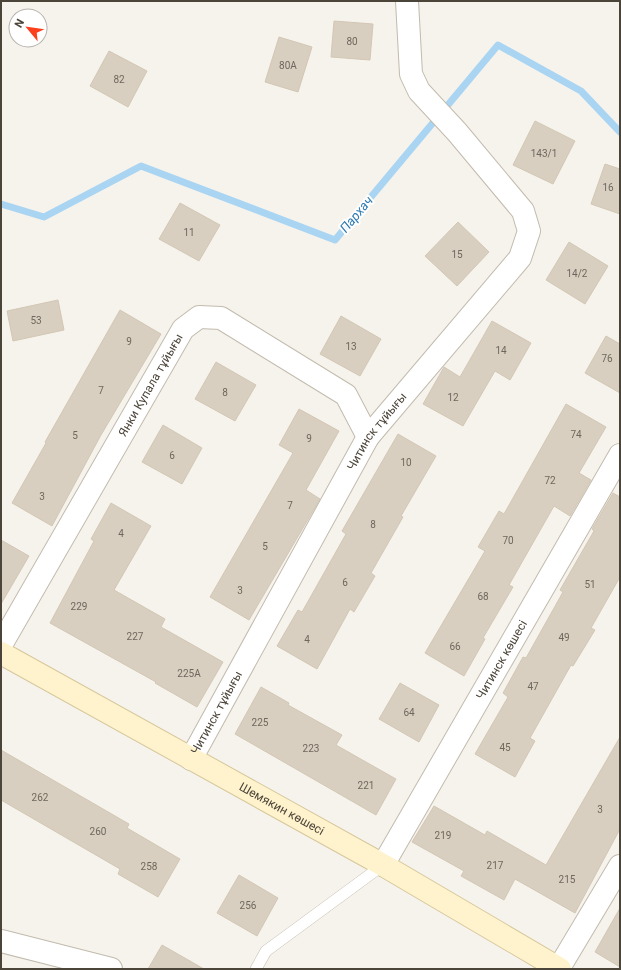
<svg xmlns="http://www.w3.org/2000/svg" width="621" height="970" font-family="Roboto,sans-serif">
  <rect width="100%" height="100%" fill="#f6f3ec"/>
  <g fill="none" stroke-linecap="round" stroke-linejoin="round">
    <polyline stroke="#a9d4f2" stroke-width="7" points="1,204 44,217 141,166 335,240 498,45 581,91 620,132"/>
  </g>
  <g fill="#d8cfc1" stroke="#d3c7b4">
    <polygon points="334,21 373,24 370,60 331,57"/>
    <polygon points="279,37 312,47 298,92 265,82"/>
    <polygon points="109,51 147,71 128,107 90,86"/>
    <polygon points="535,121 575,141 553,184 513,165"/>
    <polygon points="605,164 620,169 620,214 591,204"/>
    <polygon points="180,203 220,225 199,261 159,239"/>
    <polygon points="458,222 489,252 457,286 425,256"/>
    <polygon points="569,242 608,266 585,304 546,280"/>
    <polygon points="58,300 64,330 13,341 7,311"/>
    <polygon points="120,310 161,334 101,435 52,526 12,503 46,443 45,442"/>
    <polygon points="341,316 381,339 360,376 320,354"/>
    <polygon points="492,321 531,343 510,380 495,371 463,426 423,404 444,367 460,377"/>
    <polygon points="606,336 620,344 620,393 585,373"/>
    <polygon points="216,362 256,385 235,421 195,399"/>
    <polygon points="566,404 606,427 579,473 591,480 570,516 554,506 509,585 513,587 483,638 485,639 464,676 425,653 485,551 478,547 499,511 504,514"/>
    <polygon points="299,409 339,431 306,490 320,499 249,620 210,597 293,453 279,445"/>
    <polygon points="163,425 202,448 182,484 142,462"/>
    <polygon points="398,434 436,456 401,516 403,517 371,573 375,576 354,612 350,609 317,669 277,646 298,610 302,612 346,534 342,531"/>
    <polygon points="613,493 620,497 620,577 591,628 595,630 573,666 571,665 530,738 535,741 515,777 475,754 508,697 503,693 523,657 526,658 563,592 560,590 594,531 592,529"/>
    <polygon points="111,503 151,526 114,590 165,619 161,627 223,662 197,707 155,683 156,682 50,623 94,541 91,539"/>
    <polygon points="1,540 29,556 1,604"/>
    <polygon points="400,683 439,705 419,742 379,719"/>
    <polygon points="261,687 289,703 288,705 342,735 336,745 396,779 376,815 235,734"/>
    <polygon points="620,737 620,829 575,913 515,879 504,900 461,876 464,871 412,842 434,806 485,835 487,831 546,865"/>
    <polygon points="1,750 129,824 127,828 180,859 158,897 118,874 120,869 1,800"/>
    <polygon points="239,875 278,898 257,936 217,913"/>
    <polygon points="620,908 620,967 595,952"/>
    <polygon points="162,945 204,969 148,969"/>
  </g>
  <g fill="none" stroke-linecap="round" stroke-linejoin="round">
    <g stroke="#c2bbae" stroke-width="12">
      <polyline id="lane" points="256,969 266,951 383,865"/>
    </g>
    <g stroke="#c2bbae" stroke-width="24">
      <g id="street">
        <path id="s1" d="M1,645L183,329L199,317L221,318L346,395L368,437"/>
        <path id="s2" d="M191,759L368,437L520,258L529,231L523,211L457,132L419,91L411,74L407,1"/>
        <path id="s3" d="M383,865L620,455"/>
        <polyline points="1,941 111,969"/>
        <polyline points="559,968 620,866"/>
      </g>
    </g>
    <g stroke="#d6c79b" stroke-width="24">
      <g id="secondary">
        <path id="s4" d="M1,653L383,865L560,969"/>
      </g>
    </g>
    <use href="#lane" stroke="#fff" stroke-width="11"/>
    <use href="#street" stroke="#fff" stroke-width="22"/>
    <use href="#secondary" stroke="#fff3cd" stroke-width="22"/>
  </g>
  <g text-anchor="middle" stroke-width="4" stroke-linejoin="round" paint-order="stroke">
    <g font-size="10" fill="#6e675b">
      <text x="352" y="45">80</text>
      <text x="288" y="69">80А</text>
      <text x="119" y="83">82</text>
      <text x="544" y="157">143/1</text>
      <text x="608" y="191">16</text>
      <text x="189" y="236">11</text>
      <text x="457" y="258">15</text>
      <text x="577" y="277">14/2</text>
      <text x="36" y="324">53</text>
      <text x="129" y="345">9</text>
      <text x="351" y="350">13</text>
      <text x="501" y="354">14</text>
      <text x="607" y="362">76</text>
      <text x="101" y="394">7</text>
      <text x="225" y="396">8</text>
      <text x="453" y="401">12</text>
      <text x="576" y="438">74</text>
      <text x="75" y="439">5</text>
      <text x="309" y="442">9</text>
      <text x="172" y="459">6</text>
      <text x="406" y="466">10</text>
      <text x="550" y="484">72</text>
      <text x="42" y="500">3</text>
      <text x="290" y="509">7</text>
      <text x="373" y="528">8</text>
      <text x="121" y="537">4</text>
      <text x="508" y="544">70</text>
      <text x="265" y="550">5</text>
      <text x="345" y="586">6</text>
      <text x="590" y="588">51</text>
      <text x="240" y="594">3</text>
      <text x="483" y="600">68</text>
      <text x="79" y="610">229</text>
      <text x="135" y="640">227</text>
      <text x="564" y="641">49</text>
      <text x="307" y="643">4</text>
      <text x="455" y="650">66</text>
      <text x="189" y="677">225А</text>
      <text x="533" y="690">47</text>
      <text x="409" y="716">64</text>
      <text x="260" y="726">225</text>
      <text x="505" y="751">45</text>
      <text x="311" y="752">223</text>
      <text x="366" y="789">221</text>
      <text x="40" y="801">262</text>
      <text x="600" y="813">3</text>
      <text x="98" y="835">260</text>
      <text x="443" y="839">219</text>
      <text x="495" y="869">217</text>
      <text x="149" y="870">258</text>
      <text x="567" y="883">215</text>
      <text x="248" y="909">256</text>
    </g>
    <g font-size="12" fill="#4b4439" stroke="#fff">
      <text dy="4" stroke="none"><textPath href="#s1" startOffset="300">Янки Купала тұйығы</textPath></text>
      <text dy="4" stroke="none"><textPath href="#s2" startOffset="377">Читинск тұйығы</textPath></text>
      <text dy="4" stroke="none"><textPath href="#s3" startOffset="237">Читинск көшесі</textPath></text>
      <text dy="4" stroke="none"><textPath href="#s2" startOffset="53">Читинск тұйығы</textPath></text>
      <text dy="4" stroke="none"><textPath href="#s4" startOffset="321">Шемякин көшесі</textPath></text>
    </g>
    <g font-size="13" font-style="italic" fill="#2e7ab2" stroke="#fff">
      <text transform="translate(356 214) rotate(-50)" y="5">Пархач</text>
    </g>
  </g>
  <rect width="621" height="970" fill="none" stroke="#4b4439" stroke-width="4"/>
  <g transform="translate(28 28) rotate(299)"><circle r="19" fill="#ffffff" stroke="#b7b4b0"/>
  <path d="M0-3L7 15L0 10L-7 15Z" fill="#fc3f1d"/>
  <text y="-6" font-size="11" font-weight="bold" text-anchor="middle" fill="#4b4439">N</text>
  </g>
</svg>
